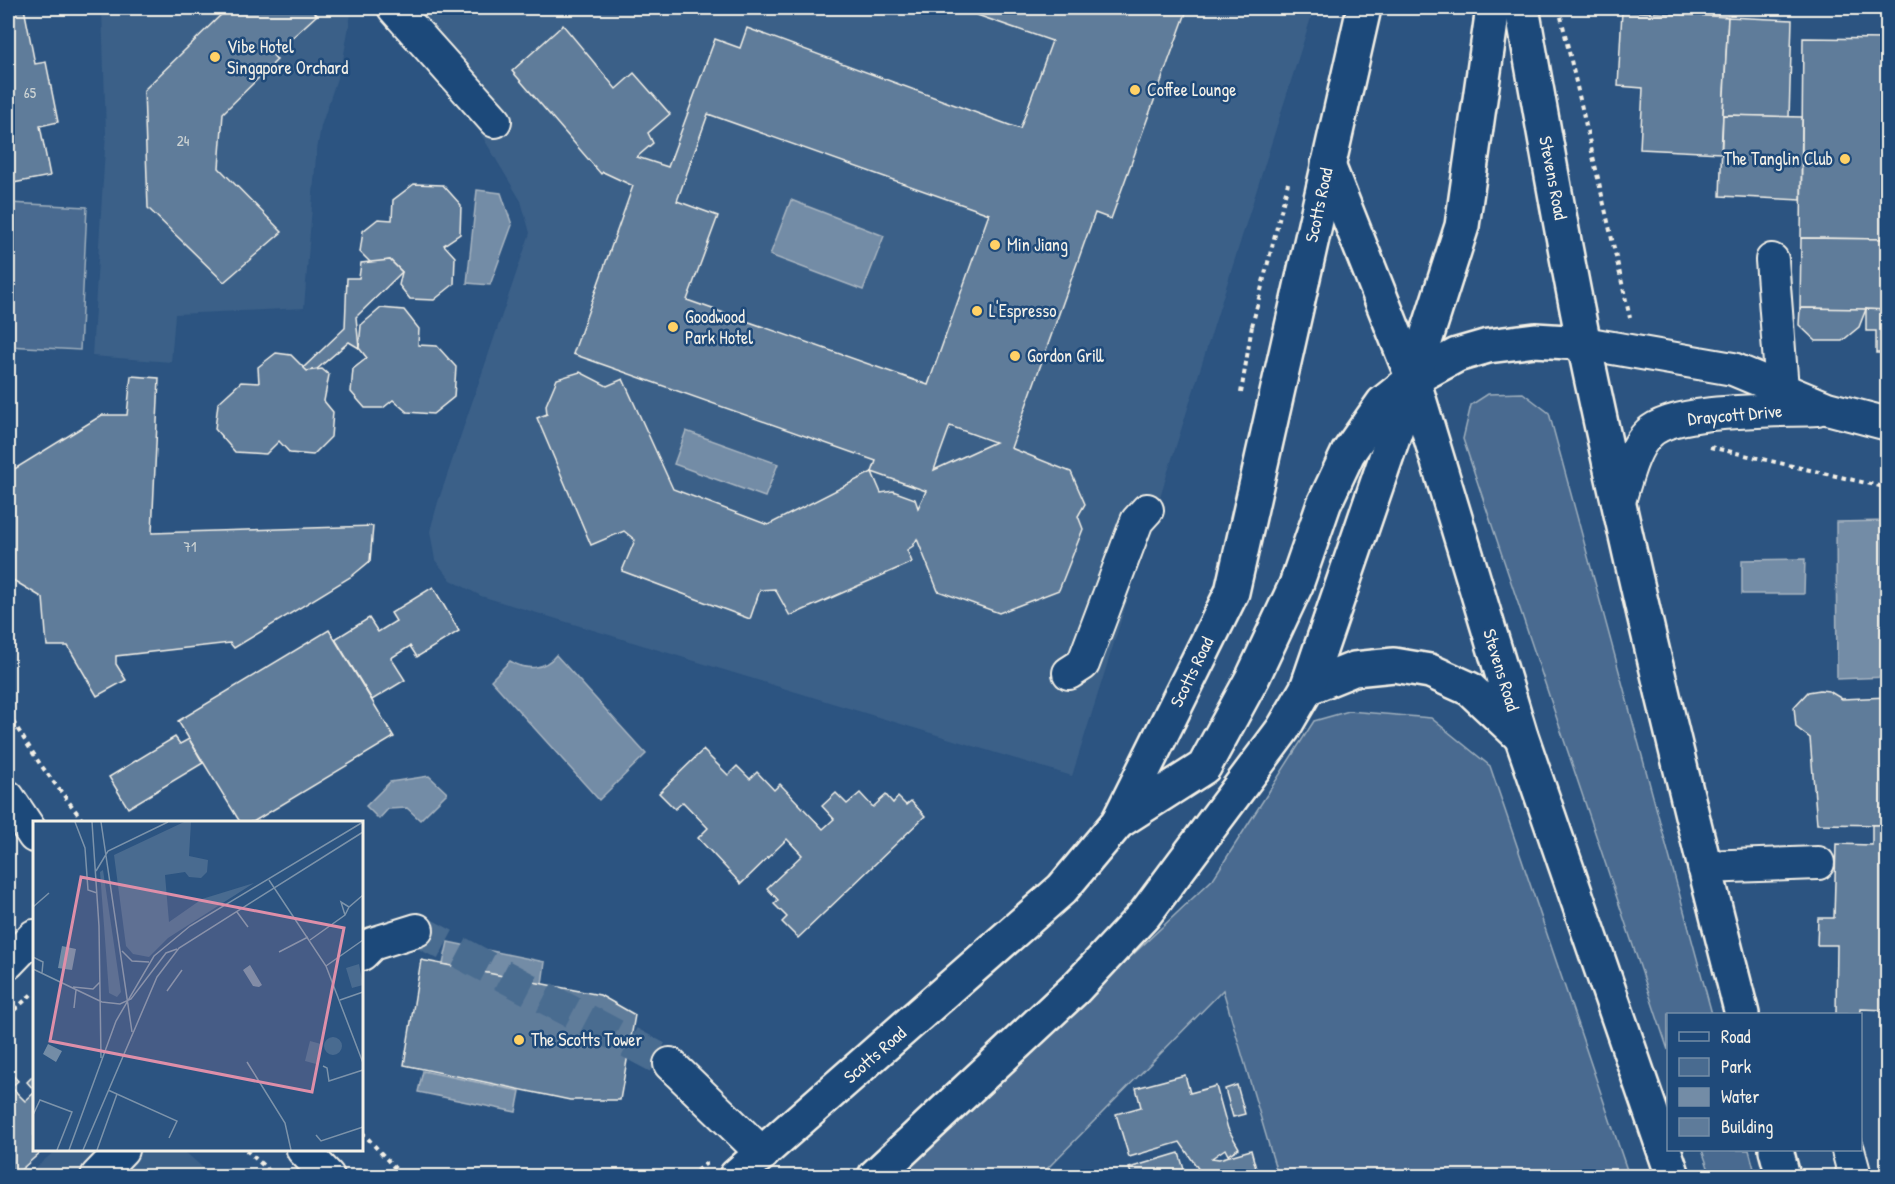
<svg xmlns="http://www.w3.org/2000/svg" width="1895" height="1184" font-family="'Patrick Hand',sans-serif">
  <rect width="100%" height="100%" fill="#2c5481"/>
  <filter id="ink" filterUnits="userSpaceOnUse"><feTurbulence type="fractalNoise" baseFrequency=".0167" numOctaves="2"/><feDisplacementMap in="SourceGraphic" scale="12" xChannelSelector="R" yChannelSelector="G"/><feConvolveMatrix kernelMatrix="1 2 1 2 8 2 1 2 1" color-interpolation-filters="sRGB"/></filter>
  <g filter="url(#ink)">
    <g fill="#3b6088">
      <polygon points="102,8 352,8 343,60 321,126 316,156 304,308 175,314 171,362 92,356 106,133"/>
      <polygon points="415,8 1314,8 1072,776 481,596 451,580 435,560 430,531 438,502 530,233 521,201 409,14"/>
      <polygon points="56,1150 183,1150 212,1176 26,1176"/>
    </g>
    <g fill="#496b90" stroke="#9eaebc" stroke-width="1.5">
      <polygon points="9,203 87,207 80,350 8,346"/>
      <polygon points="1523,393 1549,413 1712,1014 1668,1014 1668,1050 1463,439 1471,405 1488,394"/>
      <polygon points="1349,711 1431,718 1490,766 1629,1176 1278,1176 1223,990 1040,1176 898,1176 1213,879 1314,721"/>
      <polygon points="1702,1150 1749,1150 1756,1176 1711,1176"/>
    </g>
    <g fill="#738ca6" stroke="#a7b4c0" stroke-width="1.5">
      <polygon points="477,190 501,193 512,225 490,285 467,283"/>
      <polygon points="791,200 884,236 863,290 770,255"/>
      <polygon points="686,431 778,464 765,497 674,464"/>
      <polygon points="1887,521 1887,677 1837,679 1836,522"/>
      <polygon points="1805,559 1804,594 1742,594 1742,560"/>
      <path d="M556,655L646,754L599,800L491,680L510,661C526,671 544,670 556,655Z"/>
      <polygon points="429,776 447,793 420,820 407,808 388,809 379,819 366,806 390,782"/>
      <polygon points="448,942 545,962 542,984 443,964"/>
      <polygon points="423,1071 520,1091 516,1112 418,1092"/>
    </g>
    <g fill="#5e7b9a" stroke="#f4f1e8" stroke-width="1.5" fill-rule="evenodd">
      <polygon points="8,8 24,8 35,64 46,62 58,122 40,126 50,176 8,184"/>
      <polygon points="228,8 234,13 240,8 310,8 317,15 273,55 277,60 223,113 219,168 282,232 224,282 148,208 144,90"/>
      <path d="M957,8H1192L1187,10L1111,219L1095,213L1011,448L1071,472L1085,504L1078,516L1083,529L1059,590L999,613L938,591L917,539L913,546L907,550L912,562L790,616L775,589L760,590L750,619L622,571L635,540L624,531L591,545L537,418L547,414L546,405L557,379L580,372L607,386L623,379L673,489L768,525L872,472L876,461L573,354L633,186L603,172L601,174L512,71L563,25L616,89L634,73L670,114L648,133L653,143L637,157L668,167L715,39L740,48L747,28L1020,129L1052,41ZM708,114L989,214L928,385L687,300L718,216L677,201ZM950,426L995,442L934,470ZM872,472L926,491L918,508L915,499L893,491L881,493Z"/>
      <polygon points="1622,11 1728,17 1721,153 1640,149 1643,88 1618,86"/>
      <polygon points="1728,17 1792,20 1789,117 1723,115"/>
      <polygon points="1803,38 1888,39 1888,239 1801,238"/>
      <polygon points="1723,115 1802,117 1801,200 1720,196"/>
      <polygon points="414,184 443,185 461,205 460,234 444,245 455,257 454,284 434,300 410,299 399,285 402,272 390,260 371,263 360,252 363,231 378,219 392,220 393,200"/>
      <polygon points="1801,238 1888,239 1888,310 1800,308"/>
      <polygon points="390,260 402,272 356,317 359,348 349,342 317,369 307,371 303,368 345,328 347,278 359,278 361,263"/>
      <polygon points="381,308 404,310 419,329 418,345 437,346 456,367 454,397 433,414 407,412 393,400 383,408 365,408 351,392 353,369 367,358 359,348 361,325"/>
      <polygon points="1800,308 1866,309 1859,327 1842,341 1816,341 1799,325"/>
      <polygon points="1866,309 1888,310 1888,353 1876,353 1876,331 1866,331"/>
      <polygon points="276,353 291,355 307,371 322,369 329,375 324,401 333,412 331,437 313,455 290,453 279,441 266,454 235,452 215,429 218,403 241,382 259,383 258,367"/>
      <polygon points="131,376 159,378 152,533 373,526 370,561 352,576 234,648 230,643 116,656 116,664 126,680 97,696 68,646 47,646 43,598 8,577 8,493 12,480 8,473 102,415 127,415"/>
      <polygon points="433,587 459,631 417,657 410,646 391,658 405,680 372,700 335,639 369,618 378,632 396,621 391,613"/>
      <polygon points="329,630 394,737 253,822 240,822 178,721"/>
      <polygon points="1820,690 1829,691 1842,699 1888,697 1888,825 1817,824 1810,738 1796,727 1794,707 1808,692"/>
      <polygon points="175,737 180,744 189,739 203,763 128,808 109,777"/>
      <polygon points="703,750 728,775 737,766 750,779 757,772 774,790 780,784 823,829 834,819 822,806 836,793 847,804 860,793 873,807 886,795 893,803 898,797 906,805 911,801 925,816 798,938 782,922 787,917 774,904 778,900 767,888 802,855 787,839 741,884 698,838 708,828 683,802 675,809 659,793"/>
      <polygon points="1872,825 1888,825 1888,1010 1861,1009 1860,1021 1860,1014 1836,1014 1837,945 1817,945 1818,918 1834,918 1836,844 1872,845"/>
      <polygon points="421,960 600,995 635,1015 620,1100 570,1100 404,1065"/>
      <polygon points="9,1071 18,1081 11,1087 25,1101 34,1093 34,1150 43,1150 14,1176 8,1176"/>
      <polygon points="34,1075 34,1090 27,1082"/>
      <polygon points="1185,1075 1190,1093 1216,1086 1228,1129 1239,1148 1228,1155 1225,1149 1212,1158 1219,1159 1251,1150 1258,1176 1203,1176 1180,1142 1129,1157 1116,1114 1141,1107 1136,1088"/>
      <polygon points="1237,1085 1245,1114 1233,1117 1225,1089"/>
      <polygon points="1179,1153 1186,1176 1132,1176 1129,1168"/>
      <polygon points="128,1173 217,1173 220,1176 124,1176"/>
    </g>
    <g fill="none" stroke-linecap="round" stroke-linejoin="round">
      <polyline stroke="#4a6c90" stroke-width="32" stroke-dasharray="32 16" stroke-linecap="butt" points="417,930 670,1064"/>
      <g stroke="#f4f1e8" stroke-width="36">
        <g id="minor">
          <polyline points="394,8 495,121"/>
          <polyline points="1772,260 1782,389"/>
          <polyline points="1584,343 1733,369 1827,408 1888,424"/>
          <path d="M1619,501C1626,480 1632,449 1649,433C1674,408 1780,411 1817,409"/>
          <polyline points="1069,673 1083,664 1137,521 1147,510"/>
          <polyline points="8,797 34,836"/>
          <polyline points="1704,867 1818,863"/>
          <polyline points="362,954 372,944 417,930"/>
          <polyline points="8,963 34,936"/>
          <polyline points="670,1064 763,1154"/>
          <polyline points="303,1150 328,1176"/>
          <polyline points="1848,1150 1855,1176"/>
          <polyline points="97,1176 122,1150"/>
        </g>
      </g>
      <g stroke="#f4f1e8" stroke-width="38">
        <g id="major">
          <path d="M1522,8C1542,119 1561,232 1584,344C1631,568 1685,792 1742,1014"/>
          <polyline points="1328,165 1413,379 1521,736 1673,1176"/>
          <polyline points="1307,688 1354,669 1394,665 1430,671 1470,689 1519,735"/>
          <polyline points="1118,822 1204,767 1253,677 1296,585 1324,504 1348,453 1383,403 1413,379 1457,355 1488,346 1535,340 1584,343"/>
          <polyline points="1776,1150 1783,1176"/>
          <polyline points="736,1176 1062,889 1118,822 1232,592 1364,8"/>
          <polyline points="875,1176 1075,989 1145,914 1283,729 1307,688 1413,379 1462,226 1493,8"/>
        </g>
      </g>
      <g stroke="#f4f1e8" stroke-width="4" stroke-dasharray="4.5 4.5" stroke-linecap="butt">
        <polyline points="1559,8 1630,318"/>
        <polyline points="1252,326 1288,183"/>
        <polyline points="1241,393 1252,326"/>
        <polyline points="1710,447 1888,488"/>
        <polyline points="8,714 40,764 84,822"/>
        <polyline points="8,874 8,885"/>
        <polyline points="8,1016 34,992"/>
        <polyline points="362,1132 402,1176"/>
        <polyline points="246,1150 275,1176"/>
        <polyline points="689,1176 707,1163"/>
      </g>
      <use href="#minor" stroke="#1f4a7a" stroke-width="32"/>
      <use href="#major" stroke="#1f4a7a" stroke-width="33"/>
    </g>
  </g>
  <g fill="#ffd166" stroke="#1f4a7a" stroke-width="2">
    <circle cx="215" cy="57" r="6"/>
    <circle cx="1135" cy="90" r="6"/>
    <circle cx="1845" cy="159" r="6"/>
    <circle cx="995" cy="245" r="6"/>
    <circle cx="977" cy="311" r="6"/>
    <circle cx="673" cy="327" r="6"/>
    <circle cx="1015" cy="356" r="6"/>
    <circle cx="519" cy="1040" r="6"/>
  </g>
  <g text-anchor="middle" stroke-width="5" stroke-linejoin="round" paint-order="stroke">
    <g font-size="15" fill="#ced4d4">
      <text x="30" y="98">65</text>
      <text x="183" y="146">24</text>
      <text x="190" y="552">71</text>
    </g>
    <g font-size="18" fill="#f4f1e8" stroke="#1f4a7a" text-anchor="start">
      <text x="227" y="53">Vibe Hotel<tspan x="227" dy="21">Singapore Orchard</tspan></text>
      <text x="1147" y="96">Coffee Lounge</text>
      <text x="1833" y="165" text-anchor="end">The Tanglin Club</text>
      <text x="1007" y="251">Min Jiang</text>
      <text x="989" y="317">L'Espresso</text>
      <text x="685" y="323">Goodwood<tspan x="685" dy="21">Park Hotel</tspan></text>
      <text x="1027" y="362">Gordon Grill</text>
      <text x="531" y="1046">The Scotts Tower</text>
    </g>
    <g font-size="18" fill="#f4f1e8" stroke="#1f4a7a">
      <text transform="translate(1553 178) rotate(79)" y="6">Stevens Road</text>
      <text transform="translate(1319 205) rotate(-78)" y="6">Scotts Road</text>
      <text transform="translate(1735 415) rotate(-5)" y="6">Draycott Drive</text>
      <text transform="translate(1501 670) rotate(73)" y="6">Stevens Road</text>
      <text transform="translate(1192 672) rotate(-64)" y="6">Scotts Road</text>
      <text transform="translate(875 1055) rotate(-41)" y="6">Scotts Road</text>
    </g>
  </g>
  <g transform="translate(33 821)">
    <rect width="330" height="330" fill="#2c5481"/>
    <path d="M151,1H158L156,35L175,39L174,51L168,57L156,56L152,51L132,54L136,101L169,78L221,62L135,117L116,136L100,133L93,125L81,34ZM70,49L88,171L84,176L76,172L67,51ZM326,143L330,164L319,167L313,147ZM291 225a9 9 0 1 1 18 0a9 9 0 1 1-18 0ZM277,220L288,223L283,243L272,240Z" fill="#496b90"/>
    <path d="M29,125L43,128L39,149L25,147ZM217,144L229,164L226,166L220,165L210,149ZM15,223L29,230L23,241L10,233Z" fill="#738ca6"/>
    <path fill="none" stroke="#7c93aa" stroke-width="1.5" d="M42,1L52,27L55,69L64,72M59,1L66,105L68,237M68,1L99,211M63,50L75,30L135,1M236,59L293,145L330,242M0,86L16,72M204,91L215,106M312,94L308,81L316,86L330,74M277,119L312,94L316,86M89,130L99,140L116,141M246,131L275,116M0,136L10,141L9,152M293,145L330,119M0,148L69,181M40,166L60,168L67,161M134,170L149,149M307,179L330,171M69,181L87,183L98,178L133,132L144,128M41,187L43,169M214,241L252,302L258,329M290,245L294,247L296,260L330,249M75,269L144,300L136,317M0,294L7,279L39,291L24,329M283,314L288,320L330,306M36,329L83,200L121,135L157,105L330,1M50,329L124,156L146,127L330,11M64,329L84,273"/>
    <path fill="#de8fa9" fill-opacity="0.15" stroke="#de8fa9" stroke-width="3" d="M48,56L311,107L279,271L17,220Z"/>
    <rect width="330" height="330" fill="none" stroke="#f4f1e8" stroke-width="3"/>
  </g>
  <rect width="1895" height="1184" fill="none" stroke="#1f4a7a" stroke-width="30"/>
  <rect x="15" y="15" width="1865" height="1154" fill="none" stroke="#f4f1e8" stroke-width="2" filter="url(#ink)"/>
  <rect x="1667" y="1013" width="195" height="138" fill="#1f4a7a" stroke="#748da6" stroke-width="1.5"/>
  <rect x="1679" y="1032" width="30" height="9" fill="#1f4a7a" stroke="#748da6" stroke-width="1.5"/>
  <text x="1721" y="1043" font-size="18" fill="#f4f1e8">Road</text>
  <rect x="1679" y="1058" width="30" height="18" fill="#496b90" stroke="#748da6" stroke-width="1.5"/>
  <text x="1721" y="1073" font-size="18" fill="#f4f1e8">Park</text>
  <rect x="1679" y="1088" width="30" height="18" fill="#738ca6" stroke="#748da6" stroke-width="1.5"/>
  <text x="1721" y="1103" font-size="18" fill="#f4f1e8">Water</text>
  <rect x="1679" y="1118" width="30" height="18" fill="#5e7b9a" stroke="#748da6" stroke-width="1.5"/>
  <text x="1721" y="1133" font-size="18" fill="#f4f1e8">Building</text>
</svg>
